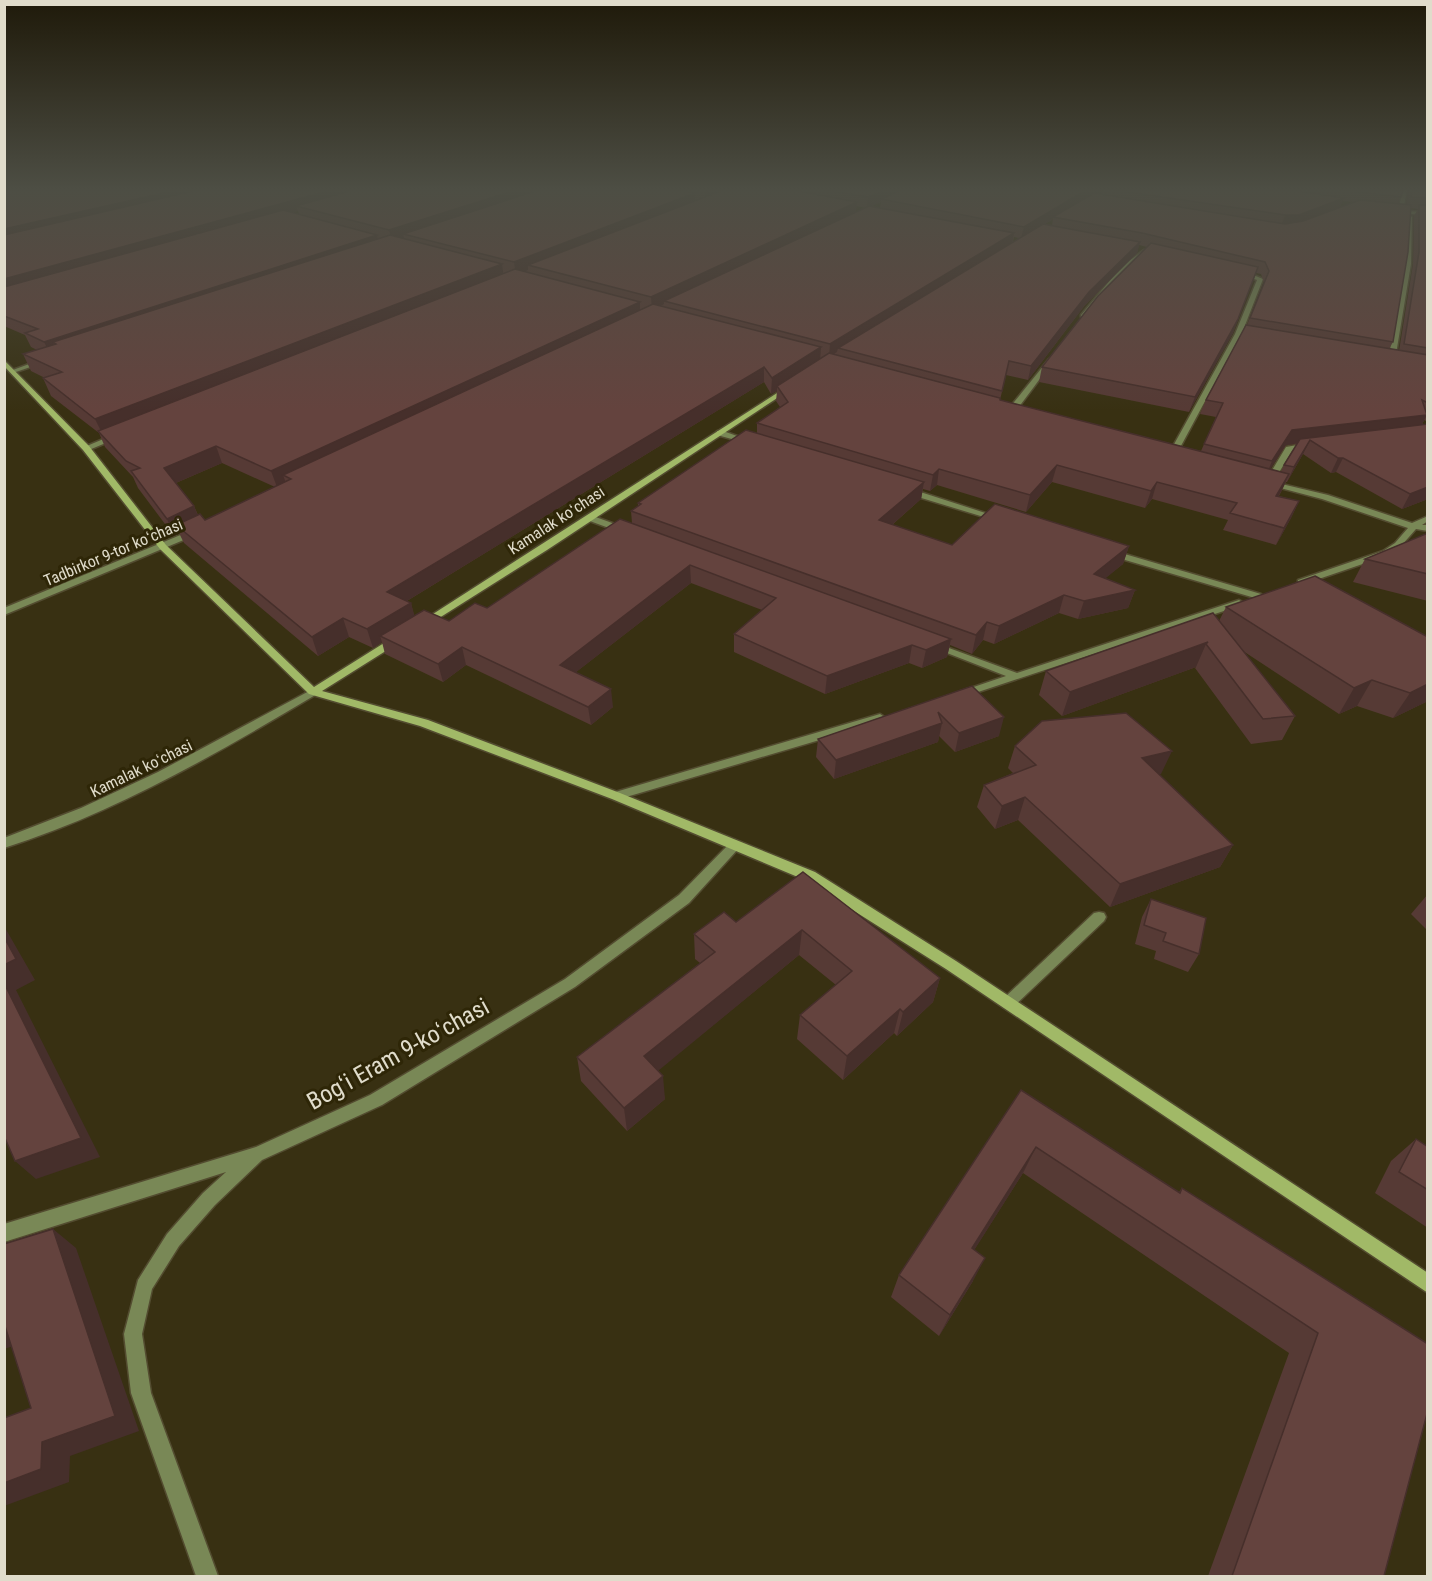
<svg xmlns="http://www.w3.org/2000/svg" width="1432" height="1581" font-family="'Roboto Condensed',sans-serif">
  <rect width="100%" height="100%" fill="#383012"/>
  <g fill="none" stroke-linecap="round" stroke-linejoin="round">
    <g stroke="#534c30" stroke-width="3">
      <g id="lane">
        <polygon points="1309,443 1312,443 1312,447 1292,451 1272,484 1266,484 1265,482 1286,447"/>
        <polygon points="1099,912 1104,913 1106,917 1104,921 1013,1007 1008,1009 1003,1007 1001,1003 1003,999 1094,913"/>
      </g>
    </g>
    <g stroke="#534c30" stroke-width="3">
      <g id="street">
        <polygon points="1403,190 1407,190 1403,211 1428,212 1428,215 1392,213 1392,211 1398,211"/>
        <polygon points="1410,216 1412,217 1411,264 1395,360 1428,365 1428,369 1388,361 1405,264 1408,217"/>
        <polygon points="1144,250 1149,251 1126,268 1085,317 1081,317 1081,315 1122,266"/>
        <polygon points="1241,270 1263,279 1242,333 1260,337 1257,339 1240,336 1175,457 1168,459 1167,457 1235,334 1257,280 1239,273"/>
        <polygon points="43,359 46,361 45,362 13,373 10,371"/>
        <polygon points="1049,359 1054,360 1012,416 1006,416 1006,412"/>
        <polygon points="717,431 723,431 754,442 750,444 717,435"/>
        <polygon points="113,435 120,437 89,450 82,448"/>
        <polygon points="1265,480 1328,495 1412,523 1428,516 1428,521 1422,525 1428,525 1428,531 1416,529 1401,546 1389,555 1304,584 1298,584 1298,580 1383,551 1395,543 1408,528 1322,499 1265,484"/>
        <polygon points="905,489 911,489 1004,519 997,521 905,493"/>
        <polygon points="590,515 626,528 627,530 626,532 620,532 587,520 587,516"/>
        <polygon points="195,529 199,532 198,534 4,615 4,608"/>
        <polygon points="1111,550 1261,594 1263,596 1258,599 1255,598 1108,555 1106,553"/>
        <polygon points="1239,600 1244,603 1242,605 960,698 955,695 956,693 1006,676 929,646 934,643 938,644 1017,673"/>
        <path d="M313,689L318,692L317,694C218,753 115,813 4,848V838L81,808L158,772Z"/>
        <polygon points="880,714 886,718 884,721 616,800 610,796 612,793"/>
        <polygon points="735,840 739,842 741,845 739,848 689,903 575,987 382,1105 262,1160 215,1205 179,1246 152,1289 142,1334 151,1393 218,1576 196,1576 131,1393 124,1334 138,1280 167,1234 203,1193 226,1172 4,1242 4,1224 256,1147 370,1095 565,979 679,895 731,842"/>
      </g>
    </g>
    <g stroke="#534c30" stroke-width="3">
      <g id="secondary">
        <polygon points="4,360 89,446 166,545 314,687 392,638 400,638 400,642 322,691 428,720 620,793 815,872 956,961 1428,1273 1428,1293 946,969 805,880 612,799 420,726 309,694 160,549 83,450 4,366"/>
        <polygon points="788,386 794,387 547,550 428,625 424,626 419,623"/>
      </g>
    </g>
    <use href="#lane" fill="#798856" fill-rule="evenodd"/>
    <use href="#street" fill="#798856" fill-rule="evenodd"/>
    <use href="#secondary" fill="#a1b967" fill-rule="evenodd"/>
  </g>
  <g fill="#563a35" fill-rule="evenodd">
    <path d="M4,190H1101L1095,193L1101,194L1102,190H1403L1398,204L1406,205L1409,190H1428V422L1424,420L1422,425L1428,424V499L1402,509L1336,472L1331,473L1303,454L1287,482H1286L1279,496L1299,501L1291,518L1276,545L1223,530L1228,520L1152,499L1145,508L1052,482L1026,512L937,485L930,491L923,489L921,499L892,525L952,545L1129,546L1123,564L1105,578L1135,590L1128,608L1078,619L1059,613L994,644L983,640L972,654L950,645L947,657L922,668L909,663L825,694L734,652V634L762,610L691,583L576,672L613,707L591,725L466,665L443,682L385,654L382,642L373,648L349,637L318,656L184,543L179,533L174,536L138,488L133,477L105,447L99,433L51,396L43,378H45L31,371L23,354L37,350L31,347L25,335L4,326ZM1342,201L1354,202L1340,207ZM881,202L880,208L871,206ZM856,206L866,208L856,212ZM1410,208L1418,209L1414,216L1413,264L1399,351L1389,349L1393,342ZM298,211L299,214L291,212ZM1053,219L1052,225L1045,224ZM1014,237L1019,238L1013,242ZM1139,245L1147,247L1042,367L1039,382L1189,412L1233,333L1256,273L1261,274L1264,283L1247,325L1206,400L1200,414L1216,417L1201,451L1000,400L1006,375L1028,380L1085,305L1137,253ZM764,382L771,394L777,391L776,401L780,407L757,423V433L638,503V506L631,511L632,523L487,608L449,621L414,616L411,603L407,601ZM1297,444L1284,465L1281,472L1270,469L1286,445ZM222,463L275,487L205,520L198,515L194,506L176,483Z"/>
    <polygon points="1428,533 1428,601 1353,582 1365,559"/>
    <polygon points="1226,607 1428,637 1428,701 1393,718 1357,706 1339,714 1243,651 1295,716 1282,740 1251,744 1195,668 1196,667 1062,716 1039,695 1046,671 1219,621"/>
    <polygon points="972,686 999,736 955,752 939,736 938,742 834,779 816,757 818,739"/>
    <polygon points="1015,746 1161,774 1159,774 1233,845 1220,867 1110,907 1018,820 995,829 977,807 984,785 1013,773 1008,768"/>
    <polygon points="803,872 940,978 933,1002 897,1036 894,1033 843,1080 797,1039 800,1015 836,985 799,955 658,1070 665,1099 627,1131 581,1081 577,1057 700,963 695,959 694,934 736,922"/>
    <polygon points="1428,894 1428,931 1411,914"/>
    <polygon points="1151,899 1199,954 1188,972 1154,959 1156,951 1135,944 1142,917"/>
    <polygon points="1021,1090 1179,1192 1182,1188 1428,1344 1384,1576 1208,1576 1289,1353 1023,1173 974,1250 973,1281 939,1336 891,1297 899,1275"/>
    <polygon points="1416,1139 1428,1147 1428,1228 1375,1193 1391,1161"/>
  </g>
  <g fill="#462f2b">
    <polygon points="177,190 226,190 4,242 4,229"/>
    <polygon points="331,190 372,190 296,206 298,211 4,293 4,279"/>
    <polygon points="516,190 551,190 403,234 404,238 392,242 389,230"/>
    <polygon points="705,190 732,190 705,200"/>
    <polygon points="886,190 911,190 881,199 881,202 867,208 868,197"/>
    <polygon points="1086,190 1101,190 1055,218 1053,217 1053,219 1021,238 1024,227"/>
    <polygon points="695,193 695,204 528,265 528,270 516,275 514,262"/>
    <polygon points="1344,198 1339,209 1295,226 1281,227 1285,215"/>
    <polygon points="857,202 856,213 664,301 664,304 652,310 651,297"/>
    <polygon points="1014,233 1012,244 838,348 837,352 829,357 830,344"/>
    <polygon points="377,235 379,246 56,344 53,342 58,353 51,355 44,342"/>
    <polygon points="1140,242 1137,253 1085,305 1028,380 1031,366 1089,292"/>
    <polygon points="502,264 504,279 104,437 95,419"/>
    <polygon points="1258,267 1233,333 1189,412 1195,397"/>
    <polygon points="640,302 640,316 291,479 283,475 286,483 277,487 271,471"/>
    <polygon points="821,347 820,362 777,386 777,391 771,394 772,378"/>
    <polygon points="764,367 764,382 392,610 387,592"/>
    <polygon points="1427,415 1419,430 1310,440 1303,454 1287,482 1294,467 1308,442 1286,445 1266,476 1272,461 1292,430"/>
    <polygon points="216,446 222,463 171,485 164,468"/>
    <polygon points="1338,458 1343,458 1336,472 1331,473"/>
    <polygon points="1057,465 1052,482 1026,512 1030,495"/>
    <polygon points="939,469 937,485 930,491 933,475"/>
    <polygon points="1289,474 1282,490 1269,512 1276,496"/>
    <polygon points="924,482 921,499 877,538 879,520"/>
    <polygon points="1157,482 1152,499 1145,508 1151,491"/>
    <polygon points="1428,487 1428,499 1402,509 1410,494"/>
    <polygon points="1299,501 1291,518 1276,545 1284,528"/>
    <polygon points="194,506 201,523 176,525 179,533 174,536 167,519"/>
    <polygon points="1129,546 1123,564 1089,592 1094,574"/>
    <polygon points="690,565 691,583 562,683 560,665"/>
    <polygon points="1135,590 1128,608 1078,619 1084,601"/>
    <polygon points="1064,595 1059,613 994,644 999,626"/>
    <polygon points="411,603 416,621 380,636 382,642 373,648 367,629"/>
    <polygon points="343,618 349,637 318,656 312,637"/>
    <polygon points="987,622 983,640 972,654 976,635"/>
    <polygon points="951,639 947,657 922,668 926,650"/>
    <polygon points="1208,642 1206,644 1196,667 1062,716 1070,692"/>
    <polygon points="912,645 909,663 825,694 827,676"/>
    <polygon points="462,647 466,665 443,682 438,664"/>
    <polygon points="1372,680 1357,706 1339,714 1354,688"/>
    <polygon points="1428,684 1428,701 1393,718 1410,693"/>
    <polygon points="611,689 613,707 591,725 588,707"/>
    <polygon points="1004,717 999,736 955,752 959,733"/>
    <polygon points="942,723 938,742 834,779 836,760"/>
    <polygon points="1172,751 1161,774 1132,781 1142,758"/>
    <polygon points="1025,797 1018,820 995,829 1002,806"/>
    <polygon points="1233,845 1220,867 1110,907 1120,884"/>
    <polygon points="4,926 35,980 16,990 100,1157 36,1179 15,1161 4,983"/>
    <polygon points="802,930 799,955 647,1080 644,1056"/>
    <polygon points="940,978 933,1002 897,1036 903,1012"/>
    <polygon points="900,1009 894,1033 843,1080 847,1056"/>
    <polygon points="663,1076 665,1099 627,1131 624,1108"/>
    <polygon points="1036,1147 1023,1173 961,1271 972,1248"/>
    <polygon points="53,1229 76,1248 139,1431 70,1456 69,1482 4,1506 4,1483 41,1469"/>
    <polygon points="985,1258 973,1281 939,1336 950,1315"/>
    <polygon points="5,1323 32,1340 4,1349"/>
  </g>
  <g fill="#64433e" stroke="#462f2b" stroke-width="1.5">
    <polygon points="16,190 177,190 4,229 4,192"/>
    <polygon points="197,190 331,190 4,279 4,235"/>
    <polygon points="353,190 516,190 389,230 296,206"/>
    <polygon points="538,190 679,190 695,193 514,262 403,234"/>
    <polygon points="723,190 793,190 857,202 651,297 528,265"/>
    <polygon points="826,190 886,190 868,197"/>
    <polygon points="901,190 1086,190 1024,227 881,199"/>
    <polygon points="1114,190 1291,190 1344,198 1299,215 1285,215"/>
    <polygon points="1341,190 1403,190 1401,197"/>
    <polygon points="1412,190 1428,190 1428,198 1411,197"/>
    <polygon points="1094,193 1285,224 1303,221 1360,200 1411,205 1408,252 1393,342 1250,318 1269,271 1265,262 1142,233 1053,217"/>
    <polygon points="1419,205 1428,205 1428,348 1404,344 1419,252"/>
    <polygon points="869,206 1014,233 830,344 664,301"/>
    <polygon points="283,210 377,235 44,342 25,333 38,329 4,316 4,287"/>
    <polygon points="1043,224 1140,242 1089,292 1031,366 1009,361 1002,391 838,348"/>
    <polygon points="390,235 502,264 95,419 43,378 62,372 23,354 56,344 53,342"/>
    <polygon points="1151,243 1258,267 1238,319 1195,397 1042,367 1098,296"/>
    <polygon points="515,269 640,302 271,471 216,446 164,468 194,506 167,519 131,471 140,468 126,461 98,431"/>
    <polygon points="653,304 821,347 772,378 764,367 387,592 411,603 367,629 343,618 312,637 176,525 200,514 205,520 291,479 283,475"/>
    <polygon points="1246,325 1428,355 1428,403 1422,400 1427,415 1292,430 1272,461 1204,444 1223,403 1206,400"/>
    <polygon points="829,353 1000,398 1000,400 1289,474 1276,496 1299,501 1284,528 1230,513 1237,503 1157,482 1151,491 1057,465 1030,495 939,469 933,475 757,423 788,402 777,386"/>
    <polygon points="1428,424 1428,487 1410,494 1343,458 1338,458 1310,440 1294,467 1284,465 1300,439"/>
    <polygon points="746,430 924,482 879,520 952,545 995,504 1129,546 1094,574 1135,590 1084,601 1064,595 999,626 987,622 976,635 631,511 641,504 638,503"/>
    <polygon points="620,519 951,639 926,650 912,645 827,676 734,634 776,598 690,565 560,665 611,689 588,707 462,647 438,664 380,636 424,610 449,621 475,603 487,608"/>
    <polygon points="1428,533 1428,574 1365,559"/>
    <polygon points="1315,576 1428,637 1428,684 1410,693 1372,680 1354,688 1226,607"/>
    <polygon points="1213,613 1295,716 1263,719 1206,644 1208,642 1070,692 1046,671"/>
    <polygon points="972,686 1004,717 959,733 938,712 942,723 836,760 818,739"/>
    <polygon points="1126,713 1172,751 1142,758 1233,845 1120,884 1025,797 1002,806 984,785 1036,765 1015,746 1042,721"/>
    <polygon points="803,872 940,978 903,1012 900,1009 847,1056 800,1015 852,971 802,930 644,1056 663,1076 624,1108 577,1057 715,952 694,934 724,912 736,922"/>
    <polygon points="1151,899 1206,918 1199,954 1163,941 1166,933 1144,925"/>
    <polygon points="4,937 16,959 4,965"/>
    <polygon points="4,983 81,1138 15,1161 4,1136"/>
    <polygon points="1021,1090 1180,1193 1182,1188 1428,1344 1428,1410 1384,1576 1232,1576 1318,1333 1036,1147 972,1248 985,1258 950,1315 899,1275"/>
    <polygon points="1416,1139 1428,1147 1428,1190 1399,1172"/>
    <polygon points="53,1229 115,1416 42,1442 41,1469 4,1483 4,1418 31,1408 4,1323 4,1244"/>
  </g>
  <linearGradient id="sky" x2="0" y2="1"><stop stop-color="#1f1a0a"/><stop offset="0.46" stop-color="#4d4e44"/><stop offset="1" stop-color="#4d4e44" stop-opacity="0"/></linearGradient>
  <rect width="1432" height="411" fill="url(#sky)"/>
  <g text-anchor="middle" stroke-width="6" stroke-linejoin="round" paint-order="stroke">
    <g font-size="16" fill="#e0dccb" stroke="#2e2607">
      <text transform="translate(556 520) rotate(-33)" y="6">Kamalak koʻchasi</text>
      <text transform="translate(113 552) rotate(-23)" y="6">Tadbirkor 9-tor koʻchasi</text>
      <text transform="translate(141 768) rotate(-26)" y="6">Kamalak koʻchasi</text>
    </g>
    <g font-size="24" fill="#e0dccb" stroke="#2e2607">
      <text transform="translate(398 1054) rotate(-29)" y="8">Bogʻi Eram 9-koʻchasi</text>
    </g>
  </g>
  <rect width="1432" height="1581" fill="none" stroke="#e0dccb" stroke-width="12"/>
</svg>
